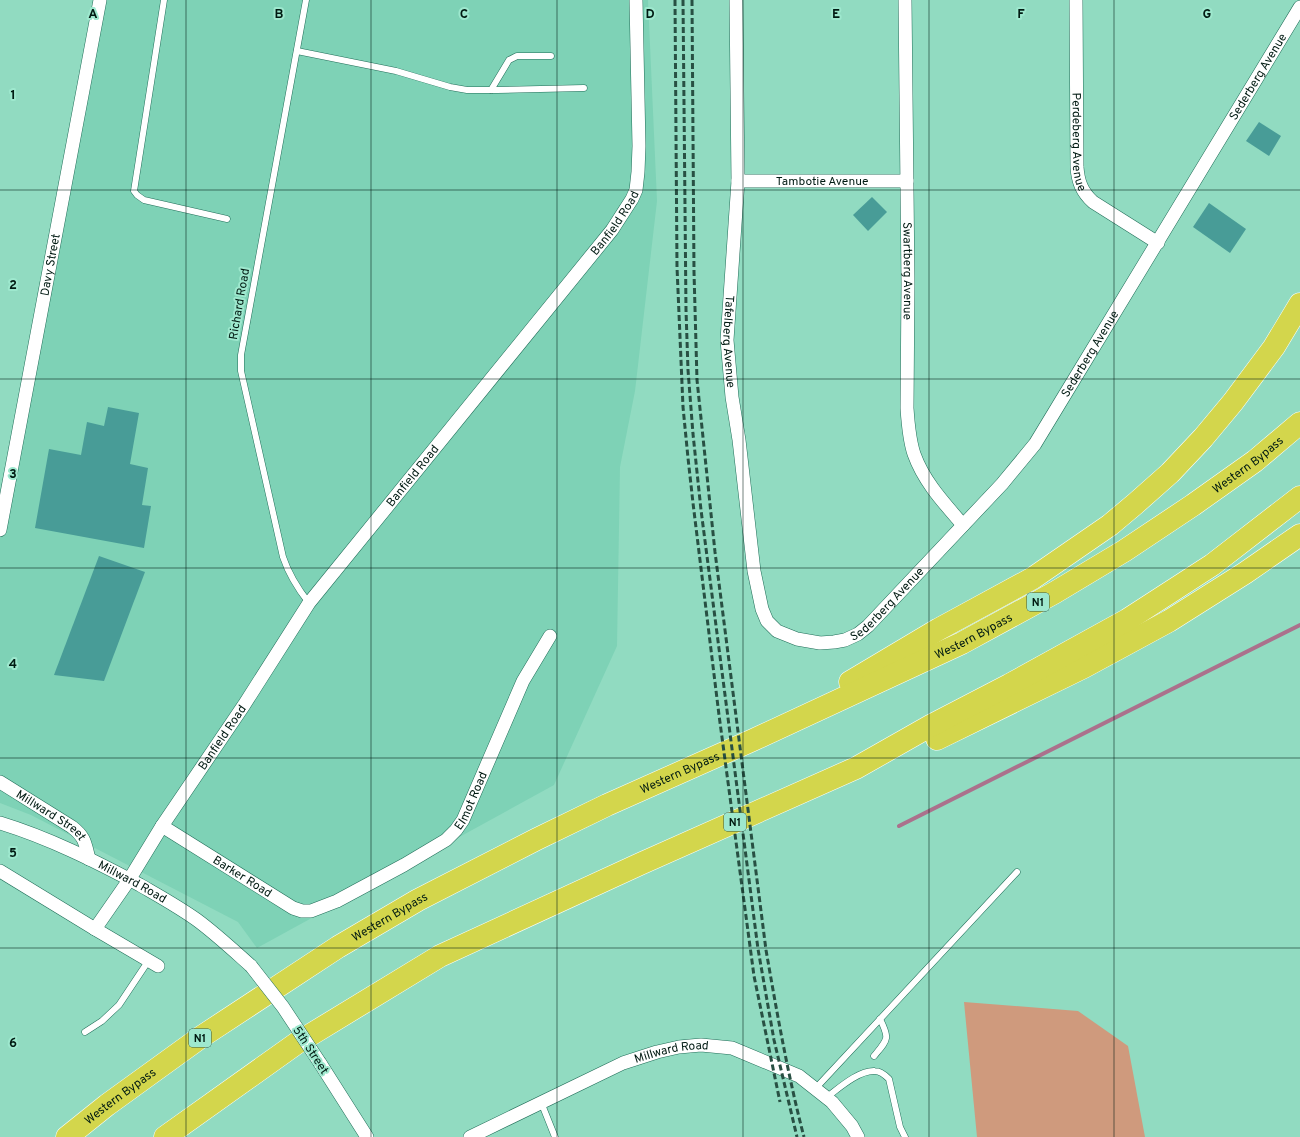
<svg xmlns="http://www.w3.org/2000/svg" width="1300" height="1137" font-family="Overpass,sans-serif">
  <rect width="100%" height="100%" fill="#91dbc1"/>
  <polygon fill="#7ed2b6" points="97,0 648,0 657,201 635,391 620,467 617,646 554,785 257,948 238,922 31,815 0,803 0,538"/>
  <polygon fill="#cf9a7d" points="964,1002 1078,1011 1128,1046 1145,1137 977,1137"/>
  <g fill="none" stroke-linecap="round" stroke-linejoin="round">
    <polyline stroke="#ab718c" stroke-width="4" points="899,826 1300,625"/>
  </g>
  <g fill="#489c97">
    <polygon points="1259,122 1281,136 1269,156 1246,141"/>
    <polygon points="872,197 887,212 868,231 853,215"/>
    <polygon points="1209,203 1246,229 1230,253 1193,227"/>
    <polygon points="108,407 139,413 130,464 148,468 142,505 151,506 144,548 35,528 49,449 81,455 87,422 104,426"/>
    <polygon points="99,556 145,572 104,681 54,675"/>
  </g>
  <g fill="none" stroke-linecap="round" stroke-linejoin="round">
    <g stroke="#216e59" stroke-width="7">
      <g id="lane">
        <polyline points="164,0 134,191 137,195 144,200 227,219"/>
        <path d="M306,0L241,355V371L283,557C289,575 298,589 309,603"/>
        <polyline points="297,51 396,71 450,87 467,90 497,90 584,88"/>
        <polyline points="491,90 509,60 517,56 551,56"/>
        <polyline points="85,1032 102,1021 119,1005 149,960"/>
        <path d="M874,1056C888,1039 890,1039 880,1019"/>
        <polyline points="815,1089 1017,872"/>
        <path d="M827,1097C839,1088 859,1070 875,1071C880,1071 885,1075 889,1079L900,1127L905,1137"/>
        <polyline points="541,1102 555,1137"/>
      </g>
    </g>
    <g stroke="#216e59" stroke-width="14">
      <g id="street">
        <path id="s1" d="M736,0L738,181L727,340L732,397L739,440L754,571L762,609L767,621L777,631L797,639L820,643L834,642L845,640L858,634L868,626L1002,484L1035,444L1300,7"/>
        <path id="s2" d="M905,0L908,283L907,408C908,423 909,439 914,454C924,482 944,503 963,525"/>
        <path id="s3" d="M1076,0L1077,167C1078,182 1082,192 1093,202L1158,243"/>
        <path id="s4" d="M738,181H907"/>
        <path id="s5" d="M0,530L100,0"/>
        <path id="s6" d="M0,782L72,827C85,837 85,843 89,859"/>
        <path id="s7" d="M0,823C49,838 95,861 140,885C159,896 179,907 197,920C216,934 233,950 251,966"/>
        <path id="s8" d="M162,826L293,908L302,911H311L337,901L404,865L446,840L456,830L463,820L523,681L550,636"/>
        <polyline points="0,871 95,929 158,966"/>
        <path id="s9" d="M95,929L129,880L162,826L244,705L309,603L612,230L632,199L636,190L638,172L639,146L636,0"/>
        <polyline points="320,1063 367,1137"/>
        <path id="s10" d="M470,1137L623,1063L657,1052L679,1047L701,1045L732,1048L799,1076L832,1102L852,1126L858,1137"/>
      </g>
    </g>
    <g stroke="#fff" stroke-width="23">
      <g id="highway">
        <polyline points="850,682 939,629 1033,578 1110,525 1135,504 1170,473 1203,438 1233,402 1274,347 1300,304"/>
        <polyline points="937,739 1084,667 1169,621 1245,573 1300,535"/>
        <path id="s11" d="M67,1137L107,1105L201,1037L338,947L418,900L537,839L607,805L753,740L962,643L1054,593L1124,551L1193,505L1255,461L1300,423"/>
        <polyline points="165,1137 297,1043 440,956 640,864 856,768 930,726 1009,685 1127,620 1212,565 1300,497"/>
      </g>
    </g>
    <use href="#lane" stroke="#fff" stroke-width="6"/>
    <use href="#street" stroke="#fff" stroke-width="13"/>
    <use href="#highway" stroke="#d3d64c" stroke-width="22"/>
    <g stroke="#285043" stroke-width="3" stroke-dasharray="6 3" stroke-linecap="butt">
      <polyline points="675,0 677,267 683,407 688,458 693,503 719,715 754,976 780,1102"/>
      <polyline points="683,0 686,310 688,370 693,434 701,510 758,949 774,1040 797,1137"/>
      <path d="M692,0L694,272L697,380L715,552L766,950C777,1013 788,1076 804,1137"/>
    </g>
    <g stroke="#216e59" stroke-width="14" stroke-linecap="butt">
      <polyline id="street-bridge" points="251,966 283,1007 320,1063"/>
    </g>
    <use href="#street-bridge" stroke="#fff" stroke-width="13"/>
  </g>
  <path fill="none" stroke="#001a12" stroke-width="1" stroke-opacity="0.55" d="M186,0V1137M371,0V1137M557,0V1137M743,0V1137M929,0V1137M1114,0V1137M0,190H1300M0,379H1300M0,568H1300M0,758H1300M0,948H1300"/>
  <g text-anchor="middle" stroke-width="4" stroke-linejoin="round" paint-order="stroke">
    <g fill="#9ee8ce" stroke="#2f584a" stroke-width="1">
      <rect x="1027" y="593" width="22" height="18" rx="3"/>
      <rect x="724" y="813" width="22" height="18" rx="3"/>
      <rect x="189" y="1029" width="22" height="18" rx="3"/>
    </g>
    <g font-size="11" font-weight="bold" fill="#001a12">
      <text x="1038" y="606">N1</text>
      <text x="735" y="826">N1</text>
      <text x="200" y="1042">N1</text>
    </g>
    <g font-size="12" fill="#001a12" stroke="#9ee8ce">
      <text dy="4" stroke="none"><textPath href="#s1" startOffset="1413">Sederberg Avenue</textPath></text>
      <text dy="4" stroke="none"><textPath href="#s3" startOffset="142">Perdeberg Avenue</textPath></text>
      <text dy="4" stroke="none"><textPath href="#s4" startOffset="84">Tambotie Avenue</textPath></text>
      <text dy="4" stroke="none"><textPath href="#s9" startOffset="878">Banfield Road</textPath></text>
      <text dy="4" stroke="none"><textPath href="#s5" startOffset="270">Davy Street</textPath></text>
      <text dy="4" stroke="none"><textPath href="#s2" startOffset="271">Swartberg Avenue</textPath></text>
      <text transform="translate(239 304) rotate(-80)" y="4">Richard Road</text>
      <text dy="4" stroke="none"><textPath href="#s1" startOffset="342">Tafelberg Avenue</textPath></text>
      <text dy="4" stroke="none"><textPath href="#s1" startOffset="1089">Sederberg Avenue</textPath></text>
      <text dy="4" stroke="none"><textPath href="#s11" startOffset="1363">Western Bypass</textPath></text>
      <text dy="4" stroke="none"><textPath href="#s9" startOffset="554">Banfield Road</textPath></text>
      <text dy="4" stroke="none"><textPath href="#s1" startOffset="765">Sederberg Avenue</textPath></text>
      <text dy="4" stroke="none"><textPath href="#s11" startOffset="1039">Western Bypass</textPath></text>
      <text dy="4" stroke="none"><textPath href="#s9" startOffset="230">Banfield Road</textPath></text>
      <text dy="4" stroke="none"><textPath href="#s11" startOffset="715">Western Bypass</textPath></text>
      <text dy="4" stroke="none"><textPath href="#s8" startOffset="373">Elmot Road</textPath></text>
      <text dy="4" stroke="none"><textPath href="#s6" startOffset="61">Millward Street</textPath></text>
      <text dy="4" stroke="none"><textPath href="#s8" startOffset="95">Barker Road</textPath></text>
      <text dy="4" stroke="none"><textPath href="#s7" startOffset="145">Millward Road</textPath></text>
      <text dy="4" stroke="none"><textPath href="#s11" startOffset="391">Western Bypass</textPath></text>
      <text transform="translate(311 1050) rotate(57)" y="4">5th Street</text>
      <text dy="4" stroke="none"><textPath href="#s10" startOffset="220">Millward Road</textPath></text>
      <text dy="4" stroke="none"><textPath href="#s11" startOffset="67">Western Bypass</textPath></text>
    </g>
  </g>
  <g font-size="13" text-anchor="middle" font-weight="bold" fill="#001a12" stroke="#9ee8ce" stroke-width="4" stroke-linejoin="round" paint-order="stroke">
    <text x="93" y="18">A</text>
    <text x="279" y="18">B</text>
    <text x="464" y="18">C</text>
    <text x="650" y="18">D</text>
    <text x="836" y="18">E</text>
    <text x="1021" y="18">F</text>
    <text x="1207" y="18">G</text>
    <text x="13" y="99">1</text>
    <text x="13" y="289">2</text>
    <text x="13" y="478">3</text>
    <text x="13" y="668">4</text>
    <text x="13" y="857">5</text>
    <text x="13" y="1047">6</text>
  </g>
</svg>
